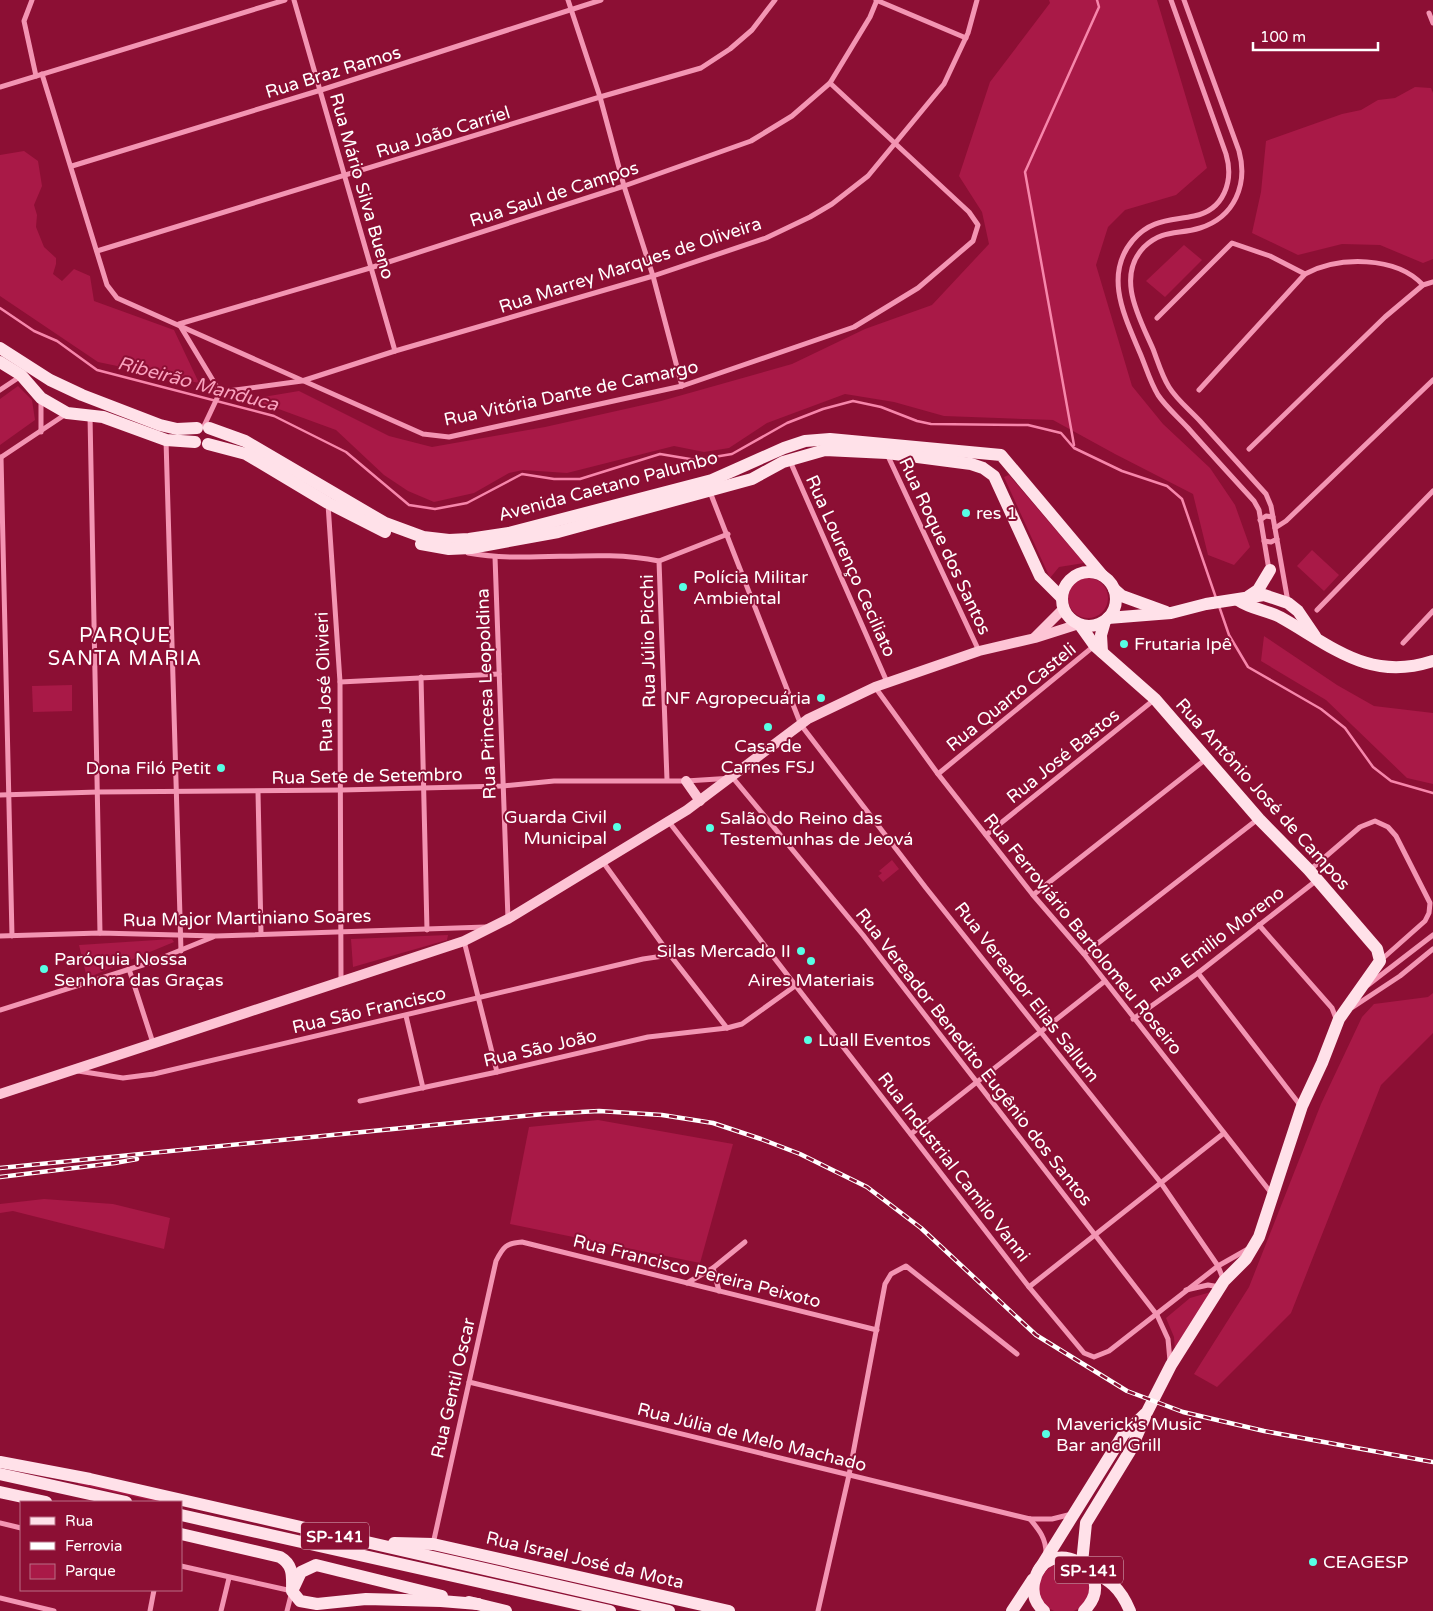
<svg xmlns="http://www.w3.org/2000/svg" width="1433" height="1611" font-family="'Varela Round',sans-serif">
  <rect width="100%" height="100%" fill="#8c0f34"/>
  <g fill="#a91947">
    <polygon points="1049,0 1157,0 1207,168 1176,195 1125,210 1108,227 1096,265 1132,386 1163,424 1210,468 1235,505 1250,547 1234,565 1208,555 1193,494 1115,454 1053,420 944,416 894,402 845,394 767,423 729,448 704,452 674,446 567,473 523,470 509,473 474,493 434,502 408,491 384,475 336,430 251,399 299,391 389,436 432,447 545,427 661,401 792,364 865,329 932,305 989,244 982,212 959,176 990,82 1050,3"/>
    <polygon points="1415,87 1431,88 1433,93 1433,259 1423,263 1380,245 1342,244 1298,255 1252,233 1261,192 1266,141 1342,114 1361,110 1378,100 1395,98"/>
    <polygon points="24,151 38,161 42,186 34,205 37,215 36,227 44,247 56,258 56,264 53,274 62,281 74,269 90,276 94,301 174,330 199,383 98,362 0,296 0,155"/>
    <polygon points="1184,245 1202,260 1165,297 1146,281"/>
    <polygon points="18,386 32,400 35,420 0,445 0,399"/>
    <polygon points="1009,475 1084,563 1059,567 1050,578 1004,477"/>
    <polygon points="1312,550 1339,575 1324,591 1297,566"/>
    <circle cx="1088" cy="598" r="20"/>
    <polygon points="1264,636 1337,685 1374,706 1433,713 1433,784 1407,778 1326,700 1261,661"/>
    <polygon points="72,685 72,711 33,712 32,686"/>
    <polygon points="892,860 899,869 883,882 878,876 882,873 879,871"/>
    <polygon points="448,935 447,940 353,967 351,939"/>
    <polygon points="172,939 174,942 87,978 79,945"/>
    <polygon points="1433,993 1433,1033 1381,1085 1291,1313 1217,1387 1194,1374 1249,1287 1321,1104 1362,1017 1374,1004 1428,997"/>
    <polygon points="598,1120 733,1144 700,1263 510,1224 529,1127"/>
    <polygon points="44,1199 113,1204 170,1218 164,1249 13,1211 0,1213 0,1204"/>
    <polygon points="1211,1292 1175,1351 1174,1337 1166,1318 1190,1298"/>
    <polygon points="78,1481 172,1502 159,1502 78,1484"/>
    <circle cx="1064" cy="1588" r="25"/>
  </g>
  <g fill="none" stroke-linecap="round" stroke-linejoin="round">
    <g stroke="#f786ab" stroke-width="2.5">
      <polyline points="0,308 34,331 57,341 97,370 274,416 346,452 409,505 435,509 467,503 522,474 554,479 580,479 660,454 696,460 732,454 787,423 823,409 853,401 881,407 917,421 931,424 1028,425 1061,433 1074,448 1122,471 1167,486 1182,499 1216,598"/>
      <polyline points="1074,445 1025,172 1099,7 1097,0"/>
      <polyline points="1219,606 1229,635 1248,667 1321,709 1345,728 1373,767 1391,781 1433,793"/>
    </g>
    <g stroke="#f395b3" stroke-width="5">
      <polyline points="32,0 24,21 36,76"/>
      <polyline points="294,0 395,351"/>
      <polyline points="568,0 600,97 624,186 653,276 682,386"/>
      <polyline points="876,0 966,38"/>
      <path d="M1171,0L1226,154C1234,181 1224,210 1194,216C1170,221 1151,219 1133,240C1103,275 1125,317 1140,353C1146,367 1150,382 1158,395C1166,407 1179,418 1188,428C1210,453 1232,477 1254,501L1259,510L1269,570"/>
      <path d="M1184,0L1239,151C1248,184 1235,217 1200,228C1178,235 1163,229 1144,247C1115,277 1140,319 1153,349C1158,362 1162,376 1169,387C1177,400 1190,410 1200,421C1222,445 1244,470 1266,494L1271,506L1288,602"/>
      <polyline points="1429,13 1433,23"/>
      <polyline points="42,74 107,285 117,298 423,434 449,437 682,386 854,327 918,288 973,241 978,225 969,212 830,83"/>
      <polyline points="0,87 285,0"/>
      <polyline points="72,166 321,90 601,0"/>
      <polyline points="97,251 600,97 701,68 730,49 752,30 775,0"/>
      <path d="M1157,318L1232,243L1270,256L1305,274C1339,256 1396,256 1423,285"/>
      <polyline points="0,390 21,376"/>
      <polyline points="1199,390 1305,274"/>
      <polyline points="220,392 302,381 395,351 653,276 766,238 810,217 832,204 868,176 944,84 968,33 977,0"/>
      <polyline points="220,392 179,324 370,268 624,186 751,141 792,116 830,83 870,17 877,0"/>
      <polyline points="41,400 41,432"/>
      <polyline points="90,416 100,933"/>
      <polyline points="204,426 220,392"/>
      <polyline points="166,440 181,951"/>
      <polyline points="1249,449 1385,317 1423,285 1433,282"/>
      <polyline points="887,454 979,651"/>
      <polyline points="1,457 12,936"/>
      <polyline points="0,458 66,414"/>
      <polyline points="790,461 887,682"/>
      <polyline points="710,492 801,725 926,888 1161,1183 1218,1266 1224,1281"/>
      <polyline points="328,504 340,682 341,980"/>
      <polyline points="1260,520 1266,516 1273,517"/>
      <polyline points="1275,528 1286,521 1433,380"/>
      <polyline points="1264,541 1271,542 1277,539"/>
      <path d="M468,553C531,564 596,548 659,561L667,780"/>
      <polyline points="495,557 508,919"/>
      <polyline points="659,561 728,534"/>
      <polyline points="1317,610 1433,491"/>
      <polyline points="1403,643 1433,611"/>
      <polyline points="421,677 427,930"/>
      <polyline points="340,682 499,674"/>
      <polyline points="875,687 938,774 1033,895 1084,954 1272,1194"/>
      <polyline points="938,774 1094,646"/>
      <polyline points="258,792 261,933"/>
      <polyline points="0,795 98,792 342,790 503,786 554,781 686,781 733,778 863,935 1157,1315 1168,1339 1170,1361"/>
      <polyline points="669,822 1029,1287 1084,1353 1094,1357 1109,1351 1218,1266 1248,1249"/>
      <polyline points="986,835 1155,699"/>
      <polyline points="603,862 670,955 727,1028"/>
      <polyline points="1310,870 1360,827 1375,821 1388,827 1396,836 1430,903 1429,913 1425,921 1381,960"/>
      <polyline points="1033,895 1206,759"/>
      <polyline points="1259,925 1332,1008 1337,1021"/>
      <polyline points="0,936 100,933 216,936 486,927"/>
      <polyline points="464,941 497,1072"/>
      <polyline points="1084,954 1258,819"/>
      <polyline points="129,969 153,1043"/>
      <polyline points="1198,973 1300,1105"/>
      <polyline points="1368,985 1433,935"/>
      <polyline points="1353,1007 1400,976 1433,949"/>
      <polyline points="0,1010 149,963 213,937"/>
      <polyline points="406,1016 423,1088"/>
      <polyline points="1133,1019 1198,973 1317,880"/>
      <polyline points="78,1071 123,1078 154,1074 643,959 670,955"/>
      <polyline points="360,1101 497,1072 648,1037 727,1028 742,1024 795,986"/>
      <polyline points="911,1134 1105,981"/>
      <polyline points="713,1268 745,1242"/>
      <polyline points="687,1283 713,1268 719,1291"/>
      <polyline points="1029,1287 1224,1133"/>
      <polyline points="1186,1290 1208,1285 1220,1287"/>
      <polyline points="469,1382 1030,1519 1052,1519 1068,1515"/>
      <path d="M1030,1519C1039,1530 1046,1538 1046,1553"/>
      <polyline points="0,1523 21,1528"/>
      <path d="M433,1544L496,1261C503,1247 506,1243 522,1242L877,1330"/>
      <polyline points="181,1566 292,1591 287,1611"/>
      <polyline points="0,1598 54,1611"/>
      <polyline points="150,1611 154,1590"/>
      <polyline points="221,1611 229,1578"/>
      <polyline points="818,1611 849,1475 885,1284 891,1274 906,1266 1017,1354"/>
    </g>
    <g stroke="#fdc4d5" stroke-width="10">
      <polyline points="1035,637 1063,609"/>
      <polyline points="686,781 700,801"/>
      <polyline points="0,1094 464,941 508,919 687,810 808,719 875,687 979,651 1035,638 1079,624"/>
    </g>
    <g stroke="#ffe1e9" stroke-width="12">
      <polyline points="0,348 50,380 82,395 160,425 177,429 197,428"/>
      <polyline points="0,362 21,375 41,398 67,413 103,417 166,440 195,442"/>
      <polyline points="209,428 245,441 385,523 423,537 449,540 469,539 509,533 712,480 784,448 805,441 830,439 1001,455 1102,575"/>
      <polyline points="208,444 246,454 328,503 385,532"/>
      <polyline points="421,544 449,549 471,548 558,532 752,479 783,462 825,450 887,453 971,464 983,468 994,476 1040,576 1061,597"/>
      <circle cx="1089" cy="599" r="27"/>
      <polyline points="1114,589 1122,596 1166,612"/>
      <polyline points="1249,596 1258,590 1270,570"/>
      <path d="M1238,600C1251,609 1266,610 1280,617C1332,646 1369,682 1433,661"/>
      <polyline points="1108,618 1171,613 1206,604 1264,595 1288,603 1298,611 1315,636"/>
      <polyline points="1102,652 1101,635 1105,621"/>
      <polyline points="0,1462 90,1479 669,1611"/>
      <polyline points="0,1474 126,1502"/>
      <polyline points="0,1492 46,1502"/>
      <polyline points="181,1515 610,1611"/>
      <path d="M181,1534L280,1557C294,1565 292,1577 292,1591L300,1601L317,1604L366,1599L441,1601L478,1604"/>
      <polyline points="394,1543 433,1544 729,1611"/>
      <polyline points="1082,1563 1086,1523 1130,1451 1145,1417"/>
      <path d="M1088,1568C1110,1581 1120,1587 1130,1611"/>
      <polyline points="1039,1570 1123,1435 1147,1412 1171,1365 1224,1281 1246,1259 1259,1237 1302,1106 1322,1063 1339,1019 1380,961 1377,949 1309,870 1259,819 1155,699 1095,646 1080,625"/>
      <polyline points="294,1587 301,1572 316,1565 442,1596"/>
      <polyline points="469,1602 506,1611"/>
      <polyline points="1012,1611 1033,1579"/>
      <path d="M1044,1611C1036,1604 1032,1594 1034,1583C1044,1530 1124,1570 1084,1611"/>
    </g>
    <g stroke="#fff" stroke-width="4.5">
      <g id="rail">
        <polyline points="0,1168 544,1114 599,1111 662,1115 713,1123 761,1139 800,1154 867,1187 921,1228 1036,1335 1127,1391 1183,1412 1264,1431 1433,1462"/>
        <polyline points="0,1177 115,1163 137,1159"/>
      </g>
    </g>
    <use href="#rail" stroke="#8c0f34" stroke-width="2.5" stroke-dasharray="8" stroke-linecap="butt"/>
  </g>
  <g fill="#57ffe5" stroke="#8c0f34" stroke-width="2">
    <circle cx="966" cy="513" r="5"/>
    <circle cx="683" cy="587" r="5"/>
    <circle cx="1124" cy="644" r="5"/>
    <circle cx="821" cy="698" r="5"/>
    <circle cx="768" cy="727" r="5"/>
    <circle cx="221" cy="768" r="5"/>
    <circle cx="617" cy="827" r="5"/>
    <circle cx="710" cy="828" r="5"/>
    <circle cx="801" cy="951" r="5"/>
    <circle cx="811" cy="961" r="5"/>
    <circle cx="44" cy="969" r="5"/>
    <circle cx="808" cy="1040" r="5"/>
    <circle cx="1046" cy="1434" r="5"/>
    <circle cx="1313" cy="1562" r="5"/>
  </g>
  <g text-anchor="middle" stroke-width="4" stroke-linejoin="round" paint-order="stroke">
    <g fill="#8c0f34" stroke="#dcb7c2" stroke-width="1">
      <rect x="301" y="1522.5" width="68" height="27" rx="4"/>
      <rect x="1055" y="1556.5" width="68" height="27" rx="4"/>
    </g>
    <g font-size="16" font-weight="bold" fill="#fff">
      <text x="335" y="1542">SP-141</text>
      <text x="1089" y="1576">SP-141</text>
    </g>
    <g font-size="18" fill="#fff" stroke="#8c0f34">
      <text transform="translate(333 72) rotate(-17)" y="6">Rua Braz Ramos</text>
      <text transform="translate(443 132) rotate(-17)" y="6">Rua João Carriel</text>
      <text transform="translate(362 186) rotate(74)" y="6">Rua Mário Silva Bueno</text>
      <text transform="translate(554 194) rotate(-18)" y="6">Rua Saul de Campos</text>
      <text transform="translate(630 265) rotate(-18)" y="6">Rua Marrey Marques de Oliveira</text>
      <text transform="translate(571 393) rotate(-12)" y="6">Rua Vitória Dante de Camargo</text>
      <text transform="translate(608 486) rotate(-15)" y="6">Avenida Caetano Palumbo</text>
      <text transform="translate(945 546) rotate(65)" y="6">Rua Roque dos Santos</text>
      <text transform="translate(851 566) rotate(66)" y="6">Rua Lourenço Ceciliato</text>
      <text transform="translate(648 641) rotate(-91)" y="6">Rua Júlio Picchi</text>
      <text transform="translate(324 682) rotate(-92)" y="6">Rua José Olivieri</text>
      <text transform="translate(486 694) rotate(-92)" y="6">Rua Princesa Leopoldina</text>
      <text transform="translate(1011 697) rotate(-39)" y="6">Rua Quarto Casteli</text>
      <text transform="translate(1063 756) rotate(-39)" y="6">Rua José Bastos</text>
      <text transform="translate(367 776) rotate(-1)" y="6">Rua Sete de Setembro</text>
      <text transform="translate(1263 794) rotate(48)" y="6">Rua Antônio José de Campos</text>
      <text transform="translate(247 918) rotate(-1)" y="6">Rua Major Martiniano Soares</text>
      <text transform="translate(1083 934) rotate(51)" y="6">Rua Ferroviário Bartolomeu Roseiro</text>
      <text transform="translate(1217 939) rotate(-37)" y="6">Rua Emilio Moreno</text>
      <text transform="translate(1027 992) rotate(52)" y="6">Rua Vereador Elias Sallum</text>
      <text transform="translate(369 1010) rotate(-13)" y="6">Rua São Francisco</text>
      <text transform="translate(540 1048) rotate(-13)" y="6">Rua São João</text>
      <text transform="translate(974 1057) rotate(52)" y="6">Rua Vereador Benedito Eugênio dos Santos</text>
      <text transform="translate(954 1167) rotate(52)" y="6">Rua Industrial Camilo Vanni</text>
      <text transform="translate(697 1271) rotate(14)" y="6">Rua Francisco Pereira Peixoto</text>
      <text transform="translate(453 1388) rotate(-77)" y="6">Rua Gentil Oscar</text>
      <text transform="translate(752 1437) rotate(14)" y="6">Rua Júlia de Melo Machado</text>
      <text transform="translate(585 1560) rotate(13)" y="6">Rua Israel José da Mota</text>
    </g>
    <g font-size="18" fill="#fff" stroke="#8c0f34" text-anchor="start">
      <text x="976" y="519">res 1</text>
      <text x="693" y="583">Polícia Militar<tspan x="693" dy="21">Ambiental</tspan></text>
      <text x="1134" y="650">Frutaria Ipê</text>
      <text x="811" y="704" text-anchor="end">NF Agropecuária</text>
      <text x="768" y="752" text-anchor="middle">Casa de<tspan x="768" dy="21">Carnes FSJ</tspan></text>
      <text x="211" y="774" text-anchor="end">Dona Filó Petit</text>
      <text x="607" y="823" text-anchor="end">Guarda Civil<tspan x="607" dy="21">Municipal</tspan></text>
      <text x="720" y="824">Salão do Reino das<tspan x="720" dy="21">Testemunhas de Jeová</tspan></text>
      <text x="791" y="957" text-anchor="end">Silas Mercado II</text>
      <text x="54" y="965">Paróquia Nossa<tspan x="54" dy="21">Senhora das Graças</tspan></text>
      <text x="811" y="986" text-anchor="middle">Aires Materiais</text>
      <text x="818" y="1046">Luall Eventos</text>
      <text x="1056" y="1430">Maverick's Music<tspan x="1056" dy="21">Bar and Grill</tspan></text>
      <text x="1323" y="1568">CEAGESP</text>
    </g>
    <g font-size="19" font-style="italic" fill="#faa1be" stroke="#8c0f34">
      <text transform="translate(198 383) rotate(15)" y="7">Ribeirão Manduca</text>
    </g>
    <g font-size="20" letter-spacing="1" fill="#fff" stroke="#8c0f34">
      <text x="125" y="642">PARQUE<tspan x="125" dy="23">SANTA MARIA</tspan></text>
    </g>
  </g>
  <rect x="20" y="1501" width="162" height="90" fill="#8c0f34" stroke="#ba6f85"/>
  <rect x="30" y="1517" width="25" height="8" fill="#ffe1e9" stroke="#ba6f85"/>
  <text x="65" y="1526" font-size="15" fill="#ffffff">Rua</text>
  <rect x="30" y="1542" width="25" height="8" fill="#ffffff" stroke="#ba6f85"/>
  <text x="65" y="1551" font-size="15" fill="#ffffff">Ferrovia</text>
  <rect x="30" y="1564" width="25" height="15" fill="#a91947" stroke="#ba6f85"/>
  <text x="65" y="1576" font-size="15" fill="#ffffff">Parque</text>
  <path d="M1253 42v8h125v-8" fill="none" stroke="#ffffff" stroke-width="2.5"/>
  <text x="1260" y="42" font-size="15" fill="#ffffff" stroke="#8c0f34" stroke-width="4" paint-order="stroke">100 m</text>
</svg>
